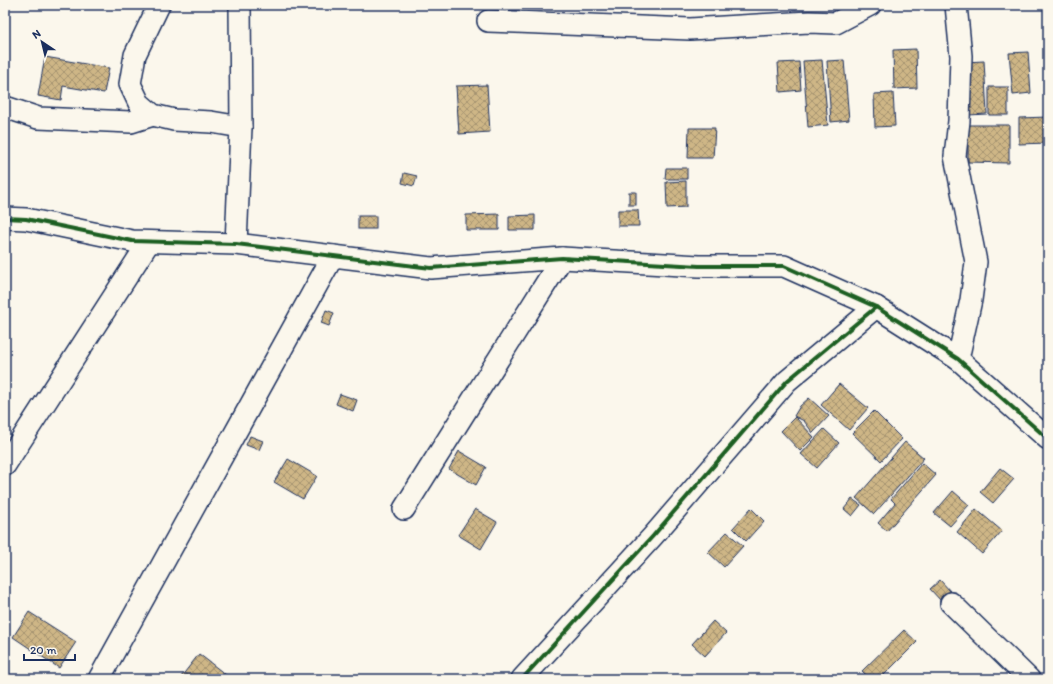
<svg xmlns="http://www.w3.org/2000/svg" width="1053" height="684" font-family="Itim,sans-serif">
  <defs>
    <pattern id="building-cross-hatch" width="8" height="8" patternUnits="userSpaceOnUse"><rect width="8" height="8" fill="#ceb686"/><path d="M0 0l8 8M0 8l8-8" fill="none" stroke="#a69471"/></pattern>
  </defs>
  <rect width="100%" height="100%" fill="#fbf7ec"/>
  <filter id="ink" filterUnits="userSpaceOnUse"><feTurbulence type="fractalNoise" baseFrequency=".025" numOctaves="2"/><feDisplacementMap in="SourceGraphic" scale="8" xChannelSelector="R" yChannelSelector="G"/><feConvolveMatrix kernelMatrix="1 2 1 2 8 2 1 2 1" color-interpolation-filters="sRGB"/></filter>
  <g filter="url(#ink)">
    <g fill="url(#building-cross-hatch)" stroke="#1b2f5e">
      <polygon points="916,49 917,88 894,89 893,50"/>
      <polygon points="1028,52 1031,93 1013,95 1009,53"/>
      <polygon points="45,57 109,68 104,93 63,86 61,100 38,96"/>
      <polygon points="822,60 828,125 808,127 803,61"/>
      <polygon points="844,60 849,120 831,122 827,61"/>
      <polygon points="984,61 987,114 968,115 965,62"/>
      <polygon points="799,62 801,90 780,92 778,63"/>
      <polygon points="487,85 490,132 459,134 456,86"/>
      <rect x="989" y="87" width="19" height="28"/>
      <polygon points="893,93 895,126 875,127 874,94"/>
      <polygon points="1048,117 1048,143 1019,144 1019,118"/>
      <polygon points="968,125 1009,125 1009,163 968,162"/>
      <polygon points="689,128 715,128 713,158 688,158"/>
      <polygon points="666,168 687,168 687,179 665,179"/>
      <polygon points="404,173 417,176 414,186 402,183"/>
      <polygon points="686,181 686,207 667,208 666,182"/>
      <rect x="629" y="192" width="7" height="13"/>
      <polygon points="618,210 638,210 639,226 618,226"/>
      <polygon points="499,214 499,230 466,230 466,215"/>
      <polygon points="535,215 535,230 509,230 509,216"/>
      <rect x="358" y="216" width="18" height="13"/>
      <polygon points="326,310 334,313 329,326 321,323"/>
      <polygon points="839,384 868,408 849,430 821,405"/>
      <polygon points="340,394 357,400 353,411 336,404"/>
      <polygon points="809,398 829,416 813,433 804,421 794,416 800,406"/>
      <polygon points="874,411 902,439 881,461 852,433"/>
      <polygon points="795,417 814,437 800,451 781,431"/>
      <polygon points="824,429 839,443 817,468 801,454"/>
      <polygon points="250,436 263,441 259,450 246,445"/>
      <polygon points="905,442 924,458 874,514 856,498"/>
      <polygon points="459,451 486,467 476,485 449,469"/>
      <polygon points="288,459 317,476 303,499 274,482"/>
      <polygon points="922,463 936,475 887,531 878,523 895,503 891,499"/>
      <polygon points="1000,468 1014,479 993,503 980,492"/>
      <polygon points="953,491 969,505 950,526 934,513"/>
      <polygon points="852,499 861,505 852,516 844,509"/>
      <polygon points="751,508 764,521 746,541 733,528"/>
      <polygon points="475,509 497,522 481,549 458,535"/>
      <polygon points="976,509 1002,531 982,554 957,532"/>
      <polygon points="727,532 743,546 724,567 708,552"/>
      <polygon points="940,580 951,592 941,601 930,589"/>
      <polygon points="29,612 76,642 59,668 13,637"/>
      <polygon points="713,621 726,633 705,656 692,644"/>
      <polygon points="904,630 917,642 880,679 870,679 862,671"/>
      <polygon points="199,654 230,678 229,679 184,679 181,677"/>
    </g>
    <g fill="none" stroke-linecap="round" stroke-linejoin="round">
      <g stroke="#1b2f5e" stroke-width="24">
        <g id="minor">
          <polyline points="159,5 135,55 130,84 139,103 153,115 174,120 211,122 241,127 236,244"/>
          <polyline points="240,5 241,127"/>
          <polyline points="956,5 961,56 959,121 955,156 976,262 971,300 958,359"/>
          <polyline points="488,21 690,29 809,22 836,23 870,5"/>
          <polyline points="5,107 38,118 131,122 153,115"/>
          <polyline points="5,218 26,219 132,241 236,244 431,268 562,258 699,266 784,266 876,307 958,359 1048,439"/>
          <polyline points="5,465 149,242"/>
          <polyline points="404,509 562,258"/>
          <polyline points="951,603 1029,679"/>
          <polyline points="99,679 333,256"/>
          <polyline points="522,679 653,536 787,381 876,307"/>
        </g>
      </g>
      <use href="#minor" stroke="#fbf7ec" stroke-width="21"/>
      <g stroke="#fbf7ec" stroke-width="6">
        <g id="cycleway">
          <polyline points="5,218 26,219 132,241 236,244 431,268 562,258 699,266 784,266 876,307 958,359 1048,439"/>
          <polyline points="522,679 653,536 787,381 876,307"/>
        </g>
      </g>
      <use href="#cycleway" stroke="#1b5e20" stroke-width="4"/>
    </g>
  </g>
  <rect width="1053" height="684" fill="none" stroke="#fbf7ec" stroke-width="20"/>
  <rect x="10" y="10" width="1033" height="664" fill="none" stroke="#1b2f5e" stroke-width="1.5" filter="url(#ink)"/>
  <g transform="translate(42 42) rotate(325)" stroke="#fbf7ec" stroke-width="3" paint-order="stroke">
  <path d="M0-3L7 15L0 10L-7 15Z" fill="#1b2f5e"/>
  <text y="-6" font-size="11" font-weight="bold" text-anchor="middle" fill="#1b2f5e">N</text>
  </g>
  <path d="M24 654v6h51v-6" fill="none" stroke="#1b2f5e" stroke-width="2"/>
  <text x="30" y="654" font-size="12" fill="#1b2f5e" stroke="#fbf7ec" stroke-width="3" paint-order="stroke">20 m</text>
</svg>
